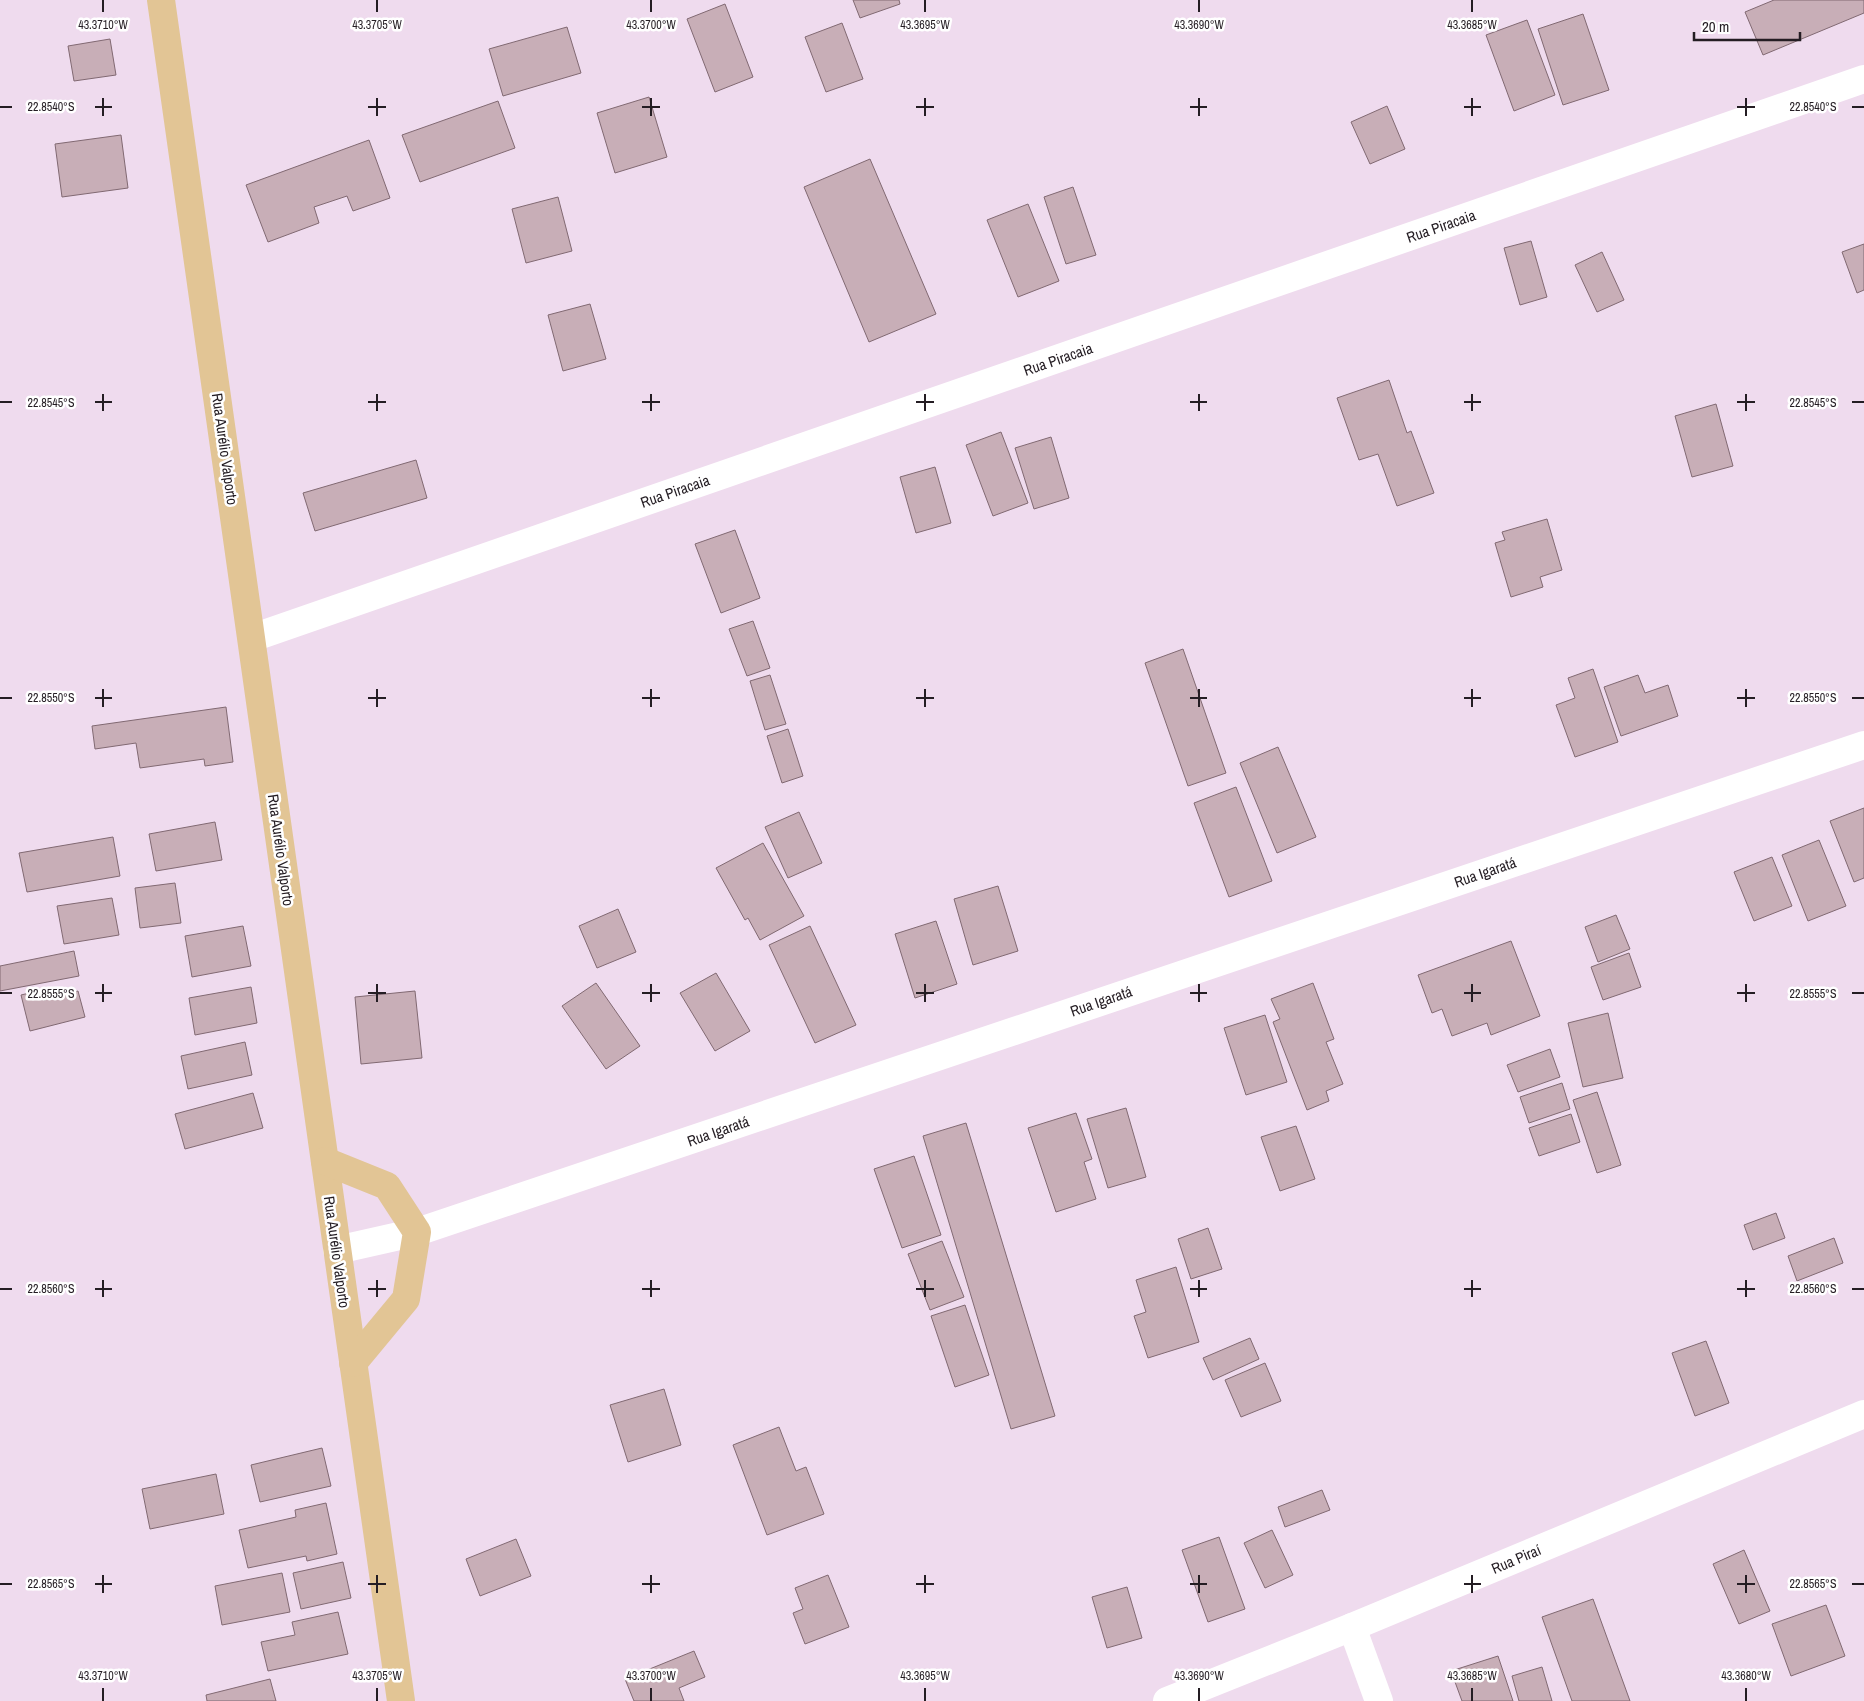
<svg xmlns="http://www.w3.org/2000/svg" width="1864" height="1701" font-family="'Archivo Narrow',sans-serif">
<style>
.building{fill:#c8aeb7;stroke:#816972}
.lines{fill:none;stroke-linecap:round;stroke-linejoin:round}
.minor{stroke:#fff;stroke-width:28}
.major{stroke:#e2c595;stroke-width:28}
.ticks{fill:none;stroke:#241d23;stroke-width:2}
.labels{text-anchor:middle;dominant-baseline:central;stroke-width:5;stroke-linejoin:round;paint-order:stroke}
.street-label{font-size:15px;fill:#241d23;stroke:#fff}
.ticks-label{font-size:12px;text-anchor:middle;fill:#241d23;stroke:#fff;stroke-width:5;stroke-linejoin:round;paint-order:stroke}
</style>
<rect width="100%" height="100%" fill="#efdbee"/>
<g class="building">
<polygon points="853,0 899,0 900,4 860,18"/>
<polygon points="1774,0 1864,0 1864,13 1763,55 1745,12"/>
<polygon points="725,4 753,77 715,92 687,19"/>
<polygon points="1583,14 1609,90 1563,105 1538,29"/>
<polygon points="1527,20 1555,95 1514,111 1486,35"/>
<polygon points="842,23 863,79 826,92 805,37"/>
<polygon points="567,27 581,73 503,96 489,49"/>
<polygon points="110,39 116,75 74,81 68,46"/>
<polygon points="649,97 667,157 615,173 597,113"/>
<polygon points="498,101 515,148 420,182 402,135"/>
<polygon points="1387,106 1405,149 1370,164 1351,122"/>
<polygon points="121,135 128,188 62,197 55,144"/>
<polygon points="369,140 390,198 353,211 347,196 314,207 319,223 268,242 246,185"/>
<polygon points="870,159 936,314 869,342 804,187"/>
<polygon points="1073,187 1096,255 1066,264 1044,197"/>
<polygon points="558,197 572,251 526,263 512,209"/>
<polygon points="1028,204 1059,281 1018,297 987,220"/>
<polygon points="1531,241 1547,297 1520,305 1504,248"/>
<polygon points="1864,244 1864,290 1857,293 1842,252"/>
<polygon points="1602,252 1624,300 1597,312 1575,265"/>
<polygon points="590,304 606,359 563,371 548,315"/>
<polygon points="1389,380 1407,433 1411,431 1434,493 1397,506 1378,454 1359,460 1337,398"/>
<polygon points="1716,404 1733,466 1692,477 1675,416"/>
<polygon points="1001,432 1028,503 993,516 966,445"/>
<polygon points="1051,437 1069,498 1034,509 1015,448"/>
<polygon points="416,460 427,498 315,531 303,493"/>
<polygon points="935,467 951,523 916,533 900,477"/>
<polygon points="1547,519 1562,570 1540,577 1543,587 1511,597 1495,543 1505,540 1502,532"/>
<polygon points="735,530 760,598 721,613 695,544"/>
<polygon points="753,621 770,668 747,676 729,629"/>
<polygon points="1183,649 1226,773 1188,786 1145,663"/>
<polygon points="1593,669 1618,742 1575,757 1556,705 1575,698 1568,678"/>
<polygon points="770,675 786,724 765,730 750,681"/>
<polygon points="1638,675 1645,693 1668,685 1678,716 1621,736 1604,687"/>
<polygon points="226,707 233,762 205,766 204,759 140,768 136,743 95,749 92,726"/>
<polygon points="788,729 803,776 782,783 767,736"/>
<polygon points="1278,747 1316,837 1277,853 1240,763"/>
<polygon points="1236,787 1272,881 1229,897 1194,803"/>
<polygon points="1864,808 1864,878 1854,882 1830,821"/>
<polygon points="799,812 822,863 788,878 765,827"/>
<polygon points="215,822 222,860 156,871 149,834"/>
<polygon points="113,837 120,876 27,892 19,853"/>
<polygon points="1819,840 1846,906 1808,921 1782,855"/>
<polygon points="763,843 804,916 760,940 748,918 745,920 716,868"/>
<polygon points="1772,857 1792,906 1754,921 1734,872"/>
<polygon points="175,883 181,923 140,928 135,888"/>
<polygon points="998,886 1018,951 973,965 954,899"/>
<polygon points="112,898 119,935 64,944 57,906"/>
<polygon points="618,909 636,952 597,968 579,926"/>
<polygon points="1616,915 1630,949 1598,962 1585,927"/>
<polygon points="936,921 957,984 915,998 895,934"/>
<polygon points="243,926 251,966 192,977 185,936"/>
<polygon points="810,926 856,1025 815,1043 769,945"/>
<polygon points="1511,941 1540,1016 1491,1035 1487,1023 1452,1036 1442,1009 1432,1013 1418,975"/>
<polygon points="74,951 79,976 0,991 0,966"/>
<polygon points="1629,953 1641,987 1603,1000 1591,967"/>
<polygon points="716,973 750,1031 715,1051 680,993"/>
<polygon points="596,983 640,1046 606,1069 562,1006"/>
<polygon points="1313,983 1334,1039 1326,1042 1343,1084 1326,1091 1329,1101 1307,1110 1273,1022 1280,1019 1271,999"/>
<polygon points="251,987 257,1023 195,1035 189,998"/>
<polygon points="42,990 44,1000 78,991 85,1017 30,1031 21,995"/>
<polygon points="415,991 422,1058 361,1064 355,997"/>
<polygon points="1608,1013 1623,1078 1583,1087 1568,1023"/>
<polygon points="1265,1015 1287,1082 1246,1095 1224,1028"/>
<polygon points="245,1042 252,1075 188,1089 181,1056"/>
<polygon points="1550,1049 1560,1077 1518,1092 1507,1065"/>
<polygon points="1562,1083 1570,1109 1529,1123 1520,1097"/>
<polygon points="1597,1092 1621,1165 1597,1173 1573,1100"/>
<polygon points="253,1093 263,1128 185,1149 175,1114"/>
<polygon points="1126,1108 1146,1177 1108,1188 1087,1119"/>
<polygon points="1076,1113 1092,1159 1084,1162 1096,1199 1056,1212 1028,1128"/>
<polygon points="1571,1114 1580,1142 1539,1156 1529,1128"/>
<polygon points="966,1123 1055,1416 1011,1429 923,1136"/>
<polygon points="1296,1126 1315,1179 1280,1191 1261,1137"/>
<polygon points="914,1156 941,1235 902,1248 874,1169"/>
<polygon points="1776,1213 1785,1238 1753,1250 1744,1225"/>
<polygon points="1208,1228 1222,1269 1191,1279 1178,1239"/>
<polygon points="1834,1238 1843,1263 1797,1281 1788,1256"/>
<polygon points="942,1241 964,1297 930,1310 908,1254"/>
<polygon points="1176,1267 1199,1342 1148,1358 1134,1316 1146,1312 1136,1280"/>
<polygon points="965,1305 989,1375 955,1387 931,1316"/>
<polygon points="1250,1338 1259,1359 1213,1380 1203,1358"/>
<polygon points="1706,1341 1729,1403 1695,1416 1672,1353"/>
<polygon points="1265,1363 1281,1401 1241,1417 1225,1380"/>
<polygon points="664,1389 681,1445 628,1462 610,1405"/>
<polygon points="779,1427 796,1471 806,1467 824,1514 767,1535 733,1445"/>
<polygon points="322,1448 331,1486 260,1502 251,1465"/>
<polygon points="216,1474 224,1514 150,1529 142,1489"/>
<polygon points="1322,1490 1330,1510 1285,1527 1278,1507"/>
<polygon points="326,1503 337,1554 307,1561 306,1556 248,1568 239,1530 296,1517 295,1510"/>
<polygon points="1272,1530 1293,1575 1265,1588 1244,1543"/>
<polygon points="1219,1537 1245,1609 1208,1622 1182,1550"/>
<polygon points="516,1539 531,1576 480,1596 466,1559"/>
<polygon points="1744,1550 1770,1611 1739,1624 1713,1564"/>
<polygon points="343,1562 351,1598 301,1609 293,1573"/>
<polygon points="282,1573 290,1612 222,1625 215,1586"/>
<polygon points="828,1575 849,1627 805,1644 793,1613 803,1609 795,1588"/>
<polygon points="1127,1587 1142,1638 1107,1648 1092,1597"/>
<polygon points="1593,1599 1630,1701 1572,1701 1542,1617"/>
<polygon points="1826,1605 1845,1656 1791,1676 1772,1624"/>
<polygon points="338,1612 348,1654 268,1671 261,1642 295,1635 292,1622"/>
<polygon points="694,1651 705,1677 679,1688 684,1701 634,1701 625,1679"/>
<polygon points="1498,1656 1513,1701 1462,1701 1451,1671"/>
<polygon points="1542,1667 1552,1701 1519,1701 1512,1676"/>
<polygon points="270,1679 276,1701 207,1701 206,1695"/>
</g>
<g class="lines">
<g class="minor">
<polyline points="252,638 1864,79"/>
<polyline points="337,1250 417,1232 1864,745"/>
<polyline points="1352,1627 1379,1701"/>
<polyline points="1167,1701 1352,1627 1864,1414"/>
</g>
<g class="major">
<polyline points="161,0 401,1701"/>
<polyline points="325,1161 387,1186 417,1232 406,1299 353,1363"/>
</g>
</g>
<path class="ticks" d="M103,0V12M377,0V12M651,0V12M925,0V12M1199,0V12M1472,0V12M103,98V116M377,98V116M651,98V116M925,98V116M1199,98V116M1472,98V116M1746,98V116M0,107H12M95,107H112M368,107H386M642,107H660M916,107H934M1190,107H1207M1464,107H1481M1737,107H1755M1852,107H1864M103,394V411M377,394V411M651,394V411M925,394V411M1199,394V411M1472,394V411M1746,394V411M0,402H12M95,402H112M368,402H386M642,402H660M916,402H934M1190,402H1207M1464,402H1481M1737,402H1755M1852,402H1864M103,689V707M377,689V707M651,689V707M925,689V707M1199,689V707M1472,689V707M1746,689V707M0,698H12M95,698H112M368,698H386M642,698H660M916,698H934M1190,698H1207M1464,698H1481M1737,698H1755M1852,698H1864M103,984V1002M377,984V1002M651,984V1002M925,984V1002M1199,984V1002M1472,984V1002M1746,984V1002M0,993H12M95,993H112M368,993H386M642,993H660M916,993H934M1190,993H1207M1464,993H1481M1737,993H1755M1852,993H1864M103,1280V1297M377,1280V1297M651,1280V1297M925,1280V1297M1199,1280V1297M1472,1280V1297M1746,1280V1297M0,1289H12M95,1289H112M368,1289H386M642,1289H660M916,1289H934M1190,1289H1207M1464,1289H1481M1737,1289H1755M1852,1289H1864M103,1575V1593M377,1575V1593M651,1575V1593M925,1575V1593M1199,1575V1593M1472,1575V1593M1746,1575V1593M0,1584H12M95,1584H112M368,1584H386M642,1584H660M916,1584H934M1190,1584H1207M1464,1584H1481M1737,1584H1755M1852,1584H1864M103,1688V1701M377,1688V1701M651,1688V1701M925,1688V1701M1199,1688V1701M1472,1688V1701M1746,1688V1701"/>
<g class="labels">
<g class="street-label">
<text transform="translate(1441 226) rotate(-19)">Rua Piracaia</text>
<text transform="translate(1058 359) rotate(-19)">Rua Piracaia</text>
<text transform="translate(225 449) rotate(82)">Rua Aurélio Valporto</text>
<text transform="translate(675 491) rotate(-19)">Rua Piracaia</text>
<text transform="translate(281 850) rotate(82)">Rua Aurélio Valporto</text>
<text transform="translate(1485 872) rotate(-19)">Rua Igaratá</text>
<text transform="translate(1101 1001) rotate(-19)">Rua Igaratá</text>
<text transform="translate(718 1131) rotate(-19)">Rua Igaratá</text>
<text transform="translate(337 1252) rotate(82)">Rua Aurélio Valporto</text>
<text transform="translate(1516 1559) rotate(-23)">Rua Piraí</text>
</g>
</g>
<g class="ticks-label">
<text x="103" y="29">43.3710°W</text>
<text x="377" y="29">43.3705°W</text>
<text x="651" y="29">43.3700°W</text>
<text x="925" y="29">43.3695°W</text>
<text x="1199" y="29">43.3690°W</text>
<text x="1472" y="29">43.3685°W</text>
<text x="51" y="111">22.8540°S</text>
<text x="1813" y="111">22.8540°S</text>
<text x="51" y="407">22.8545°S</text>
<text x="1813" y="407">22.8545°S</text>
<text x="51" y="702">22.8550°S</text>
<text x="1813" y="702">22.8550°S</text>
<text x="51" y="998">22.8555°S</text>
<text x="1813" y="998">22.8555°S</text>
<text x="51" y="1293">22.8560°S</text>
<text x="1813" y="1293">22.8560°S</text>
<text x="51" y="1588">22.8565°S</text>
<text x="1813" y="1588">22.8565°S</text>
<text x="103" y="1680">43.3710°W</text>
<text x="377" y="1680">43.3705°W</text>
<text x="651" y="1680">43.3700°W</text>
<text x="925" y="1680">43.3695°W</text>
<text x="1199" y="1680">43.3690°W</text>
<text x="1472" y="1680">43.3685°W</text>
<text x="1746" y="1680">43.3680°W</text>
</g>
<path d="M1694 32v8h106v-8" fill="none" stroke="#241d23" stroke-width="2.5"/>
<text x="1702" y="32" font-size="15" fill="#241d23" stroke="#ffffff" stroke-width="4" paint-order="stroke">20 m</text>
</svg>
